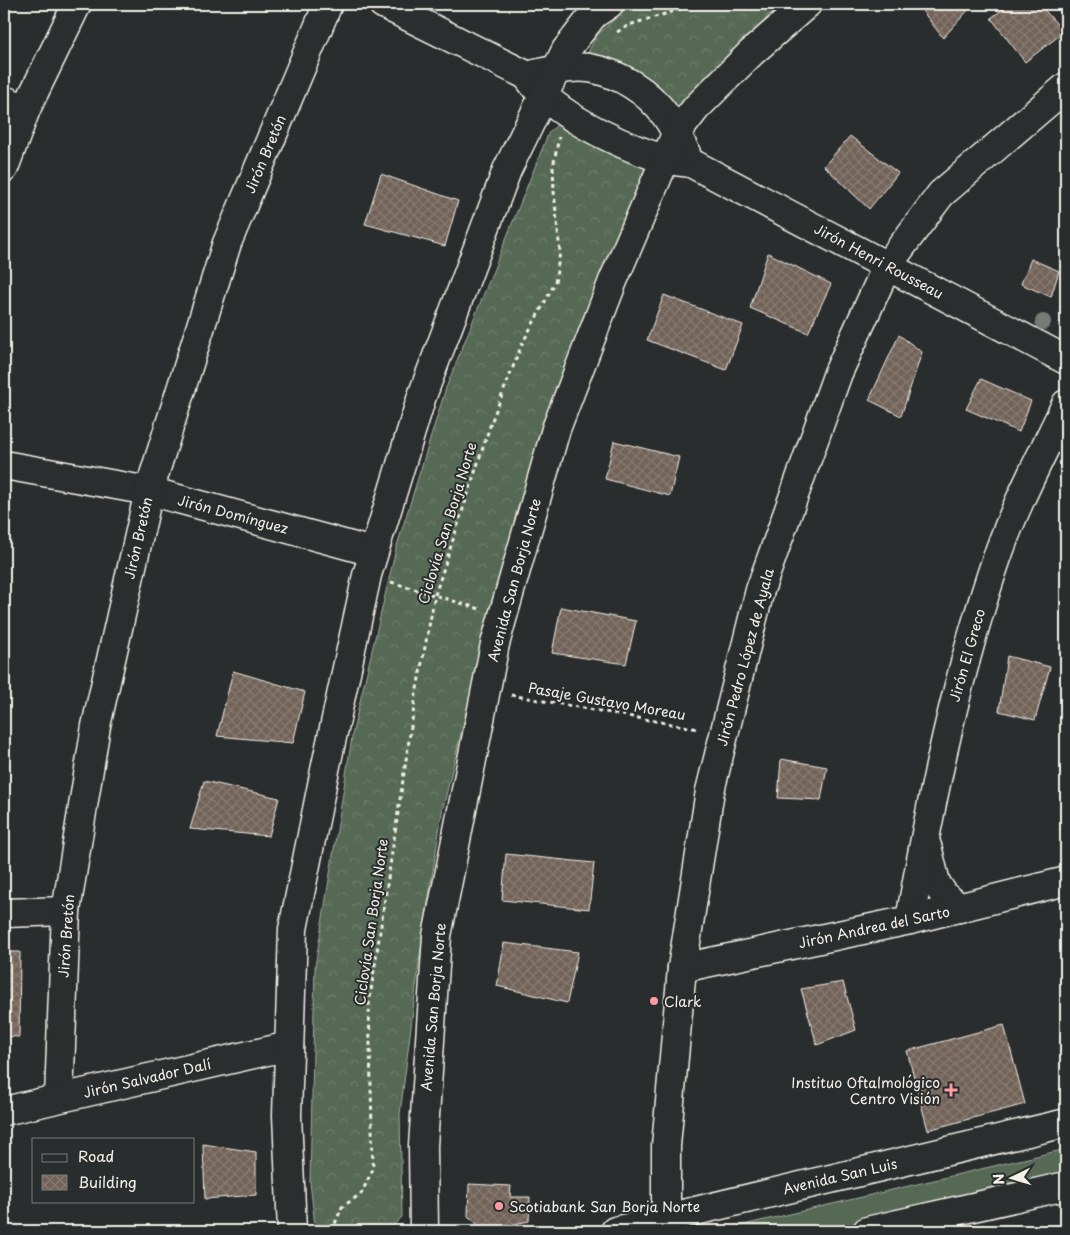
<svg xmlns="http://www.w3.org/2000/svg" width="1070" height="1235" font-family="'Playpen Sans',sans-serif">
<style>
.grass{fill:#556954;stroke:#a4ad9e}
.forest{fill:url(#forest-crowns);stroke:#a4ad9e}
.building{fill:url(#building-cross-hatch);stroke:#f4f1e8}
.lines{fill:none;stroke-linecap:round;stroke-linejoin:round}
.minor-casing{stroke:#f4f1e8;stroke-width:31}
.major-casing{stroke:#f4f1e8;stroke-width:31}
.path{stroke:#f4f1e8;stroke-width:3;stroke-dasharray:4 4;stroke-linecap:butt}
.minor{stroke:#2a2d2e;stroke-width:28}
.major{stroke:#2a2d2e;stroke-width:28}
.tree{fill:#767b74}
.poi-dot{fill:#ff9aa2;stroke:#2a2d2e;stroke-width:2}
.labels{text-anchor:middle;dominant-baseline:central;stroke-width:4;stroke-linejoin:round;paint-order:stroke}
.street-label{font-size:14px;fill:#f4f1e8;stroke:#2a2d2e}
.poi-label{font-size:14px;fill:#f4f1e8;stroke:#2a2d2e;text-anchor:start}
</style>
<defs>
<pattern id="forest-crowns" width="20" height="18" patternUnits="userSpaceOnUse" patternTransform="scale(1.25)"><rect width="20" height="18" fill="#556954"/><path d="M2 6a3 3 0 1 1 6 0M12 15a3 3 0 1 1 6 0" fill="none" stroke="#6e7f6d"/></pattern>
<pattern id="building-cross-hatch" width="8" height="8" patternUnits="userSpaceOnUse" patternTransform="scale(1.25)"><rect width="8" height="8" fill="#726359"/><path d="M0 0l8 8M0 8l8-8" fill="none" stroke="#877a71"/></pattern>
</defs>
<rect width="100%" height="100%" fill="#2a2d2e"/>
<filter id="ink" filterUnits="userSpaceOnUse"><feTurbulence type="fractalNoise" baseFrequency=".02" numOctaves="2"/><feDisplacementMap in="SourceGraphic" scale="10" xChannelSelector="R" yChannelSelector="G"/><feConvolveMatrix kernelMatrix="1 2 1 2 8 2 1 2 1" color-interpolation-filters="sRGB"/></filter>
<g filter="url(#ink)">
<polygon class="grass" points="1066,1149 1066,1176 828,1231 718,1231"/>
<g class="forest">
<polygon points="631,4 780,4 675,117 579,70 597,35"/>
<polygon points="563,120 652,165 493,602 442,812 420,955 400,1114 402,1217 387,1231 321,1231 315,1226 310,1182 315,967 353,731 396,549 446,388 549,132"/>
</g>
<g class="building">
<polygon points="917,4 967,4 970,8 943,38"/>
<polygon points="1010,4 1039,4 1064,32 1025,62 991,18"/>
<polygon points="850,136 898,173 869,209 824,166"/>
<polygon points="381,174 458,201 445,246 365,224"/>
<polygon points="768,253 831,284 808,333 750,308"/>
<polygon points="1031,259 1059,271 1051,297 1021,284"/>
<polygon points="664,295 743,325 726,370 647,340"/>
<polygon points="899,335 922,352 901,416 869,400"/>
<polygon points="981,379 1031,401 1019,432 966,409"/>
<polygon points="614,441 679,457 670,496 605,479"/>
<polygon points="561,607 636,621 626,664 552,653"/>
<polygon points="1007,656 1050,667 1035,720 999,711"/>
<polygon points="233,671 305,692 293,743 217,736"/>
<polygon points="781,759 827,767 821,800 778,798"/>
<polygon points="204,781 279,798 269,836 190,829"/>
<polygon points="506,854 594,863 589,909 502,900"/>
<polygon points="504,943 578,952 567,1003 497,986"/>
<polygon points="4,952 20,952 19,1037 4,1036"/>
<polygon points="843,982 856,1030 817,1045 801,989"/>
<polygon points="1004,1025 1025,1104 928,1130 907,1051"/>
<polygon points="203,1144 256,1152 256,1195 205,1199"/>
<polygon points="469,1184 511,1186 510,1197 530,1197 529,1221 484,1230 468,1216"/>
</g>
<g class="lines">
<g class="minor-casing">
<g id="minor">
<path d="M383,4L526,75C532,82 537,90 544,96C572,122 628,149 665,159C674,161 683,162 691,163L1066,360"/>
<path d="M535,74C552,70 572,66 589,68C619,73 648,91 666,116C674,127 680,141 686,153"/>
<polyline points="4,100 26,109"/>
<polyline points="4,168 26,109 77,4"/>
<polyline points="4,465 149,491 373,552"/>
<polyline points="927,846 936,883 944,895 960,908"/>
<polyline points="4,913 66,911"/>
<path d="M910,920C932,795 957,672 999,552C1017,501 1043,453 1066,404"/>
<polyline points="682,968 910,920 1066,881"/>
<polyline points="59,1098 66,911 96,726 149,491 227,243 328,4"/>
<polyline points="4,1111 289,1046"/>
<polyline points="667,1231 666,1218 666,1146 682,968 710,791 760,590 838,373 887,266 941,194 1066,87"/>
</g>
</g>
<g class="major-casing">
<g id="major">
<polyline points="292,1231 287,1115 293,929 325,770 367,575 422,396 507,170 566,50 594,14 609,4"/>
<polyline points="424,1231 423,1146 437,936 495,644 556,429 613,281 676,134 696,108 751,53 807,4"/>
<polyline points="615,1231 666,1218 1066,1123"/>
<polyline points="867,1231 1066,1186"/>
</g>
</g>
<g class="path">
<polyline points="617,32 629,25 681,9 688,4"/>
<polyline points="391,582 480,609"/>
<polyline points="511,695 699,729"/>
<polyline points="332,1231 342,1207 361,1194 373,1169 369,1004 416,694 435,595 491,423 522,344 555,283 560,252 554,192 553,167 559,137"/>
</g>
<use href="#minor" class="minor"/>
<use href="#major" class="major"/>
</g>
<circle class="tree" cx="1043" cy="322" r="8"/>
</g>
<g class="poi-dot">
<circle cx="654" cy="1001" r="5"/>
<path d="M948.5 1082.5h5v5h5v5h-5v5h-5v-5h-5v-5h5z"/>
<circle cx="499" cy="1206" r="5"/>
</g>
<g class="labels">
<g class="street-label">
<text transform="translate(265 154) rotate(-67)">Jirón Bretón</text>
<text transform="translate(879 261) rotate(28)">Jirón Henri Rousseau</text>
<text transform="translate(233 514) rotate(15)">Jirón Domínguez</text>
<text transform="translate(447 523) rotate(-73)">Ciclovía San Borja Norte</text>
<text transform="translate(138 538) rotate(-77)">Jirón Bretón</text>
<text transform="translate(514 580) rotate(-75)">Avenida San Borja Norte</text>
<text transform="translate(967 655) rotate(-74)">Jirón El Greco</text>
<text transform="translate(745 657) rotate(-75)">Jirón Pedro López de Ayala</text>
<text transform="translate(607 701) rotate(10)">Pasaje Gustavo Moreau</text>
<text transform="translate(371 922) rotate(-82)">Ciclovía San Borja Norte</text>
<text transform="translate(874 927) rotate(-12)">Jirón Andrea del Sarto</text>
<text transform="translate(66 936) rotate(-86)">Jirón Bretón</text>
<text transform="translate(433 1007) rotate(-85)">Avenida San Borja Norte</text>
<text transform="translate(147 1078) rotate(-13)">Jirón Salvador Dalí</text>
<text transform="translate(840 1176) rotate(-13)">Avenida San Luis</text>
</g>
<g class="poi-label">
<text x="664" y="1001">Clark</text>
<text x="940" y="1082" text-anchor="end">Instituo Oftalmológico<tspan x="940" dy="16">Centro Visión</tspan></text>
<text x="509" y="1206">Scotiabank San Borja Norte</text>
</g>
</g>
<rect width="1070" height="1235" fill="none" stroke="#2a2d2e" stroke-width="20"/>
<rect x="10" y="10" width="1050" height="1215" fill="none" stroke="#f4f1e8" stroke-width="2" filter="url(#ink)"/>
<rect x="32" y="1138" width="162" height="65" fill="#2a2d2e" stroke="#7b7b78"/>
<rect x="42" y="1154" width="25" height="8" fill="#2a2d2e" stroke="#7b7b78"/>
<text x="78" y="1162" font-size="15" fill="#f4f1e8">Road</text>
<rect x="42" y="1175" width="25" height="15" fill="url(#building-cross-hatch)" stroke="#7b7b78"/>
<text x="78" y="1188" font-size="15" fill="#f4f1e8">Building</text>
<g transform="translate(1012 1178) rotate(265)" stroke="#2a2d2e" stroke-width="4" paint-order="stroke">
<path d="M0-4L9 19L0 12L-9 19Z" fill="#f4f1e8"/>
<text y="-8" font-size="14" font-weight="bold" text-anchor="middle" fill="#f4f1e8">N</text>
</g>
</svg>
